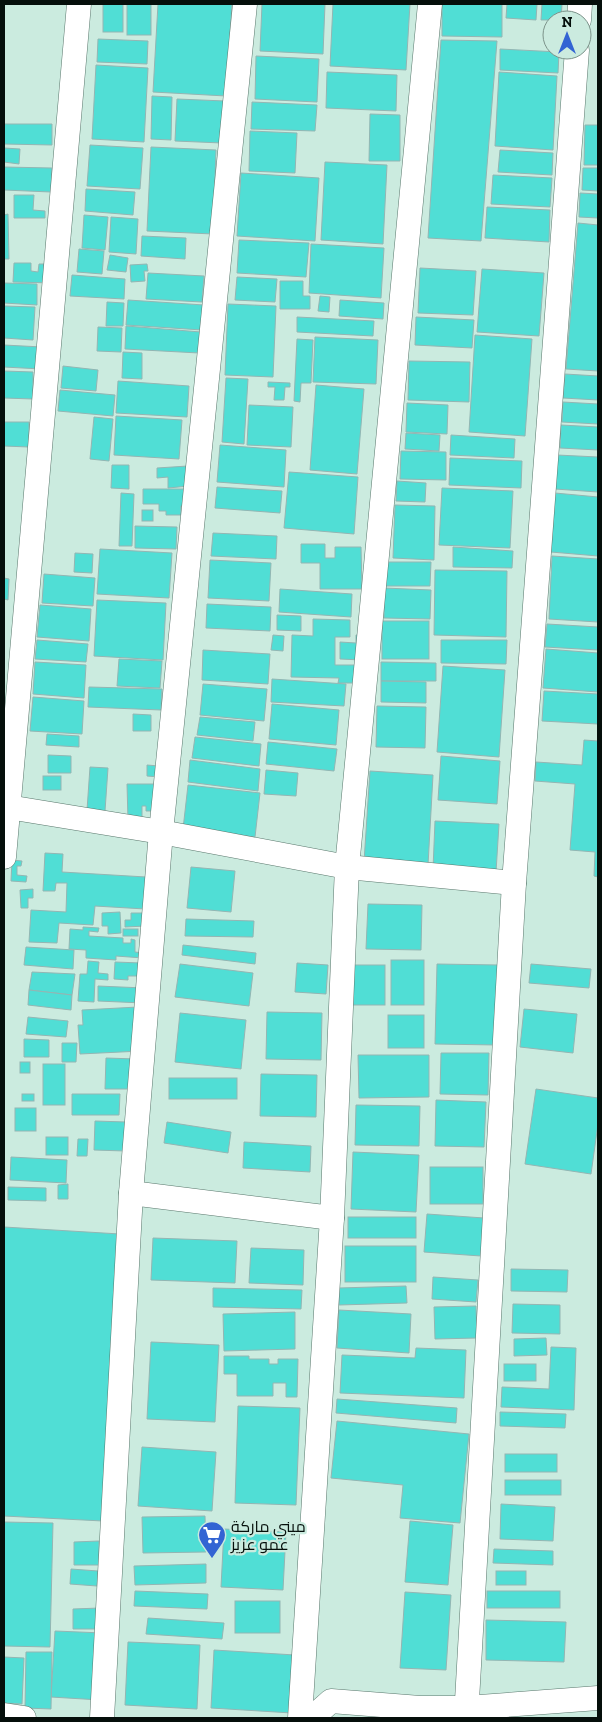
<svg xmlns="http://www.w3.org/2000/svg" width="602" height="1722" font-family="'Zilla Slab',Cairo,serif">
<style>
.building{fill:#50ded5;stroke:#93b6b3}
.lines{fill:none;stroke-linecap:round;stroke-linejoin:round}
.minor-casing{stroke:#59776c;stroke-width:25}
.minor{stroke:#fff;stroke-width:24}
.labels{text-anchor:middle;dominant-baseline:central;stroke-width:4.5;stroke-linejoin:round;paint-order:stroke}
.poi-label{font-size:16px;fill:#050f0b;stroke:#cbebdf;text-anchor:start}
</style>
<rect width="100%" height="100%" fill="#cbebdf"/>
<g class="building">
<rect x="103" y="4" width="20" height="28"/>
<rect x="127" y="4" width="24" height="31"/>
<polygon points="158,4 232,4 226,96 153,92"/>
<polygon points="262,4 325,4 323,54 260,51"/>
<polygon points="333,4 410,4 406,70 330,66"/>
<polygon points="442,4 502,4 502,37 442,36"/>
<polygon points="507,4 537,4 536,20 506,18"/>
<polygon points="542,4 562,4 561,20 541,20"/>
<polygon points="98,39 148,41 147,64 97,62"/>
<polygon points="441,40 497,41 481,241 428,238"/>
<polygon points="500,49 559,52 558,73 500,70"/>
<polygon points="256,56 319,59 317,102 255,99"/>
<polygon points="96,65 148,68 144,142 92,139"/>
<polygon points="327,72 397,75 396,111 326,108"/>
<polygon points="499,72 557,76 553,150 495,146"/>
<polygon points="152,96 172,97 171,140 151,139"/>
<polygon points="177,99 225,101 222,143 175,141"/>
<polygon points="252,102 317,105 315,131 251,129"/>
<polygon points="370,114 400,115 400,161 369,161"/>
<polygon points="4,124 52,124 52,145 4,144"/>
<polygon points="585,125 598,125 598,165 584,165"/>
<polygon points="250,131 297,133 295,173 249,171"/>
<polygon points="90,145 143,148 140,189 87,186"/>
<polygon points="151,147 216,150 213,234 147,231"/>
<polygon points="4,148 20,149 19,164 4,162"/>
<polygon points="500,150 553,153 552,175 498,172"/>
<polygon points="325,162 387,165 383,244 321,240"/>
<polygon points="4,167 52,168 51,192 4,190"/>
<polygon points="583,168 598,168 598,191 582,190"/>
<polygon points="241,173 319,178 315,241 237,236"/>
<polygon points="493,175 552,178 550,207 491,204"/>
<polygon points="86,189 135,192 133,215 85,211"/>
<polygon points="580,193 598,194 598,218 579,217"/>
<polygon points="14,195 34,195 33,210 45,211 45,218 14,218"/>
<polygon points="487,207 550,210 549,242 485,238"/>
<polygon points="8,214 9,259 4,259 4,215"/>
<polygon points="84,215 108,217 105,250 82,248"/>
<polygon points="111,217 138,219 136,254 109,252"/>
<polygon points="578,223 598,225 598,371 566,369"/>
<polygon points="142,236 186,238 185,259 141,256"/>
<polygon points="239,240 309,243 306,277 237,273"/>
<polygon points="311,244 384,248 381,298 309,293"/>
<polygon points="79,249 104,251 102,274 77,272"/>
<polygon points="110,255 128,258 126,272 107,270"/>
<polygon points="14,263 31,263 31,271 38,272 39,264 44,264 44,269 48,269 53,283 13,282"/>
<polygon points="147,264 148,271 144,271 145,281 131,282 130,265"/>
<polygon points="420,268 476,271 473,315 418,313"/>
<polygon points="482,269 544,273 539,336 477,332"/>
<polygon points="148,273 204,276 202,302 146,299"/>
<polygon points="72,275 125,279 124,299 70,296"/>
<polygon points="237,277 277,279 275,302 235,300"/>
<polygon points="280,281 303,281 303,296 310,296 310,309 280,309"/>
<polygon points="4,283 37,284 37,305 4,303"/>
<polygon points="320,296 330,297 329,312 318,311"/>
<polygon points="128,300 204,305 202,330 126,325"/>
<polygon points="340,300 384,303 383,319 339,316"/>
<polygon points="107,302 124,303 123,326 106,326"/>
<polygon points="228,304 276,306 273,377 225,375"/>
<polygon points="4,306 35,307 33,340 4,338"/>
<polygon points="297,317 374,321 373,336 297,332"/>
<polygon points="416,317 474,320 472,348 415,345"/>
<polygon points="126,326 201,332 199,353 125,349"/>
<polygon points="98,327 122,328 121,352 97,351"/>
<polygon points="475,335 532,339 525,436 469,432"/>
<polygon points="315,337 378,340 376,384 313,382"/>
<polygon points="297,339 313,340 311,383 301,383 300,402 294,401"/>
<polygon points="4,345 42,347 41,369 4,367"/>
<polygon points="123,352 142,353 142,379 122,378"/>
<polygon points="409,361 470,362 469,402 408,400"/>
<polygon points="63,366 98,370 96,391 61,388"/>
<polygon points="4,371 33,372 33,399 4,398"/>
<polygon points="565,374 598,376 598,400 563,398"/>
<polygon points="226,378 248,379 244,444 222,442"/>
<polygon points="118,381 189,386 187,417 116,413"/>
<polygon points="268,382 290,383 290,387 285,387 284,400 274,400 275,387 268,387"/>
<polygon points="316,385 364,389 357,474 310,470"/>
<polygon points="60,390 115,395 113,416 58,411"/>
<polygon points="563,402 598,404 598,424 562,422"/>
<polygon points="407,403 448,405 447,434 406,432"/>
<polygon points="249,405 293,407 291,447 247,445"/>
<polygon points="116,416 182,420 179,459 114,455"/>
<polygon points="94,417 113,419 109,461 90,459"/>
<polygon points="4,422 29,422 29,447 4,446"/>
<polygon points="561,425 598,427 598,450 560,448"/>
<polygon points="406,433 440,435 439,451 405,449"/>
<polygon points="451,435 515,439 514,458 450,455"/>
<polygon points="220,445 286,450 284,487 217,482"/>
<polygon points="401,451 446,452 446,480 400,479"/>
<polygon points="557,455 598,457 598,492 555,489"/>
<polygon points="450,458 522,461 521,488 449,485"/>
<polygon points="112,465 129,465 129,489 111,488"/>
<polygon points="188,466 189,486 168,488 168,477 157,478 157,468"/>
<polygon points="289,472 358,477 354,534 284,528"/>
<polygon points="397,481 426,483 425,502 396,501"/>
<polygon points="217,487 282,491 280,513 215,508"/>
<polygon points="442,488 513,491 510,548 439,545"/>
<polygon points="143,489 191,489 191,506 181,506 181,515 166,515 166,511 159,511 159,504 143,504"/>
<polygon points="121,493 134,494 132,546 119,546"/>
<polygon points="555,493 598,497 598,556 551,552"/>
<polygon points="395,505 435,506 434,560 393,558"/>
<rect x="142" y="510" width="11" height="11"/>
<polygon points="135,526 177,527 176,549 135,548"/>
<polygon points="213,533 277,536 276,559 211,556"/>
<polygon points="301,544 325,544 325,558 335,558 335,547 361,547 362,589 320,589 320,563 301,563"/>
<polygon points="453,547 513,551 512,568 453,567"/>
<polygon points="100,549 172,553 169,598 97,594"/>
<polygon points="75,553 93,554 92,573 74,572"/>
<polygon points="552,556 598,559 598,622 549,619"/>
<polygon points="210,560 271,563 269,601 208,598"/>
<polygon points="384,562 431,562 430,586 384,586"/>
<polygon points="435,570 507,571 506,637 434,635"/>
<polygon points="44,574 95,578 93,606 42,603"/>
<polygon points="4,578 9,579 8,600 4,599"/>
<polygon points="384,588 431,590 430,619 384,618"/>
<polygon points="280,589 352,594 351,617 279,612"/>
<polygon points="97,600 166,603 163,660 94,656"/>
<polygon points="207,604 271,607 270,631 206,628"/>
<polygon points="40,605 91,609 89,641 37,637"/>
<polygon points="277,615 301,616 301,631 277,630"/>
<polygon points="313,619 350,620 350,637 335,637 335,665 359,665 358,683 338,683 339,678 291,677 292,635 313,636"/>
<rect x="382" y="621" width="47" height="38"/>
<polygon points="547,624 598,627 598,650 545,647"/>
<polygon points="273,635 284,636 283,651 271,650"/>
<polygon points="356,635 364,636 362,660 340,659 340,642 356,643"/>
<polygon points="37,640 88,644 86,662 35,659"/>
<polygon points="441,640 507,640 506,664 441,663"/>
<polygon points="546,649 598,653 598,692 543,688"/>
<polygon points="203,650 270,654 268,684 202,680"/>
<polygon points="119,659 162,661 160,688 117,686"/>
<polygon points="35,662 86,665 84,698 33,694"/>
<polygon points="381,662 436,663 436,681 381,681"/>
<polygon points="443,666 505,670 499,757 437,752"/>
<polygon points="272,679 346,684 344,706 271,702"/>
<polygon points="381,681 426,682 426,703 381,702"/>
<polygon points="203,684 267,689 264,721 200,715"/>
<polygon points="89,687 162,689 161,710 88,707"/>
<polygon points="544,691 598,694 598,724 542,721"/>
<polygon points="33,697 84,701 82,734 30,731"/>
<polygon points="272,704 339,710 336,745 269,739"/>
<polygon points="377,706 426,707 425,748 376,747"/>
<polygon points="133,714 151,715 151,731 133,731"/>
<polygon points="200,717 255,722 253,741 197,735"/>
<polygon points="47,734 79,736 79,747 46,745"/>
<polygon points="195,737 261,744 259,766 192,758"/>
<polygon points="584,740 598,741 598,877 594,876 595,852 570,850 575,784 535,781 536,762 582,765"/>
<polygon points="268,742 337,749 334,771 266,764"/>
<polygon points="48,755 71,756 71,773 48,773"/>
<polygon points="441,756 500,761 497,804 438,800"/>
<polygon points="190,760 260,769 258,791 188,782"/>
<polygon points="147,765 159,766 159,777 147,776"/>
<polygon points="90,767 108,768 105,811 87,810"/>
<polygon points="266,770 298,773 296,796 264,794"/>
<polygon points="370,771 433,775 428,865 364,862"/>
<rect x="43" y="776" width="18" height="14"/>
<polygon points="127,784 163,784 155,811 146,811 146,806 142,806 142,819 128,820"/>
<polygon points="188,785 260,793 255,837 183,829"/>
<polygon points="435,821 499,824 496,872 433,869"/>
<polygon points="45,853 63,854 62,872 146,877 145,909 95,906 93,925 59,923 57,943 29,942 31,910 66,912 67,883 56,883 55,891 43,891"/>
<polygon points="12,860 22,861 21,866 17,866 17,875 27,876 26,882 11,881"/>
<polygon points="191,867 235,871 231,912 187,908"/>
<polygon points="33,889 33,898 28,898 28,908 21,908 20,890"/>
<polygon points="368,904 422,905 421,950 366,949"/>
<polygon points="120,912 121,933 108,934 108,926 102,926 102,913"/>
<polygon points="131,913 146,913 146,926 125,927 125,920 131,920"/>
<polygon points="186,919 254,921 253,937 185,936"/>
<polygon points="83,927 99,928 98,932 89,931 89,936 123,938 123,943 131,943 131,939 135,940 135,952 143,953 143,958 116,956 116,960 86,958 86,950 69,949 70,929 83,930"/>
<rect x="123" y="929" width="15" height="7"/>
<polygon points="183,945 256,953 255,964 182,955"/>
<polygon points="26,947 74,950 73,969 24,965"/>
<rect x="391" y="960" width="33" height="45"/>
<polygon points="88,961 99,962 98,973 108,974 108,980 95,979 94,1002 78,1001 80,974 87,974"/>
<polygon points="115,962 141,963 141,976 128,976 128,980 114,979"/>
<polygon points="297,963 328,965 326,994 295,992"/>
<polygon points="180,964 253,973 249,1006 175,997"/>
<polygon points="437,964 499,965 497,1045 435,1044"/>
<polygon points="531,964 591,969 589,988 529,983"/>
<rect x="353" y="965" width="32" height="40"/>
<polygon points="32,972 75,974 72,995 29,990"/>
<polygon points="98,986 144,988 143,1003 98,1001"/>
<polygon points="29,990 72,995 71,1010 28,1005"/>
<polygon points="138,1007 141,1051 80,1054 78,1025 83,1025 82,1010"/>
<polygon points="524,1009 577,1014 573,1053 520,1047"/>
<polygon points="267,1012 322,1013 321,1060 266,1059"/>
<polygon points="180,1013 246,1020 241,1069 175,1062"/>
<rect x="388" y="1015" width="36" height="33"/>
<polygon points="28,1017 68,1021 66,1037 26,1034"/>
<polygon points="24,1039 49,1040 49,1057 24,1057"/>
<polygon points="62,1043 77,1043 76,1062 62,1062"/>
<polygon points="441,1053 489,1053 488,1095 440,1094"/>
<polygon points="358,1055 429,1055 429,1097 359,1098"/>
<polygon points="106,1058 136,1059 135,1089 105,1089"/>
<rect x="20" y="1062" width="10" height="11"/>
<rect x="43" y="1064" width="22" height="41"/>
<polygon points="261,1074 317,1075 316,1117 260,1116"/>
<rect x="169" y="1078" width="68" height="21"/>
<polygon points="536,1089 598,1098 598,1124 591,1174 525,1164"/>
<rect x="22" y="1094" width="12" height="7"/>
<polygon points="72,1094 120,1094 119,1115 72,1115"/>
<polygon points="436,1100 486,1102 484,1147 435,1146"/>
<polygon points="356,1105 420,1106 419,1146 355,1145"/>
<rect x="15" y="1108" width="21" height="23"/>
<polygon points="95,1121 126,1122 125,1151 94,1150"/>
<polygon points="167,1122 231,1132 228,1153 164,1143"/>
<rect x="46" y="1137" width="22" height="18"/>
<polygon points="78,1139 88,1139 87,1156 77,1156"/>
<polygon points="244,1142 311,1146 310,1172 243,1168"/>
<polygon points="353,1152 419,1155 416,1212 351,1209"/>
<polygon points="11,1157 67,1160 66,1183 10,1180"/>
<rect x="430" y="1167" width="53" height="37"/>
<polygon points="68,1184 68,1199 58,1199 58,1185"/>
<polygon points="8,1187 46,1188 46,1201 8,1200"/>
<polygon points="427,1214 484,1218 481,1256 424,1252"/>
<rect x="348" y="1217" width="68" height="21"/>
<polygon points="4,1227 120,1234 103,1521 4,1516"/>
<polygon points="153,1238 237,1241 235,1283 151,1280"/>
<rect x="345" y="1246" width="71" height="36"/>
<polygon points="251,1248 304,1250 303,1285 249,1283"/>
<polygon points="511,1269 568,1270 567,1292 511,1291"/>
<polygon points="433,1277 478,1280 476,1302 432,1299"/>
<polygon points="406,1286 407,1303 339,1305 339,1288"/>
<polygon points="213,1288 302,1290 301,1309 213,1307"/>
<polygon points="513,1304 560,1305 560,1334 512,1333"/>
<polygon points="476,1306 477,1338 435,1339 434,1307"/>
<polygon points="339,1310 411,1314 409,1353 337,1348"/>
<polygon points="295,1312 295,1349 224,1351 223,1314"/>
<polygon points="546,1338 547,1355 514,1356 514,1339"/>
<polygon points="151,1342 219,1345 215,1422 147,1419"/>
<polygon points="551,1347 576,1348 574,1410 501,1407 502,1387 549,1389"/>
<polygon points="416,1348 466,1350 464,1398 340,1393 342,1355 415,1358"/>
<polygon points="224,1356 249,1356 249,1359 269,1359 269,1364 278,1364 278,1359 298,1359 297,1397 286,1397 286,1383 273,1383 273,1396 237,1396 237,1374 224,1374"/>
<rect x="504" y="1364" width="32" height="17"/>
<polygon points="337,1399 457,1408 456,1423 336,1413"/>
<polygon points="238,1406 300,1408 296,1505 235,1503"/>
<polygon points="500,1412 566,1414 565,1428 500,1426"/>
<polygon points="337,1421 469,1434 460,1523 400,1518 403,1485 331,1478"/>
<polygon points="142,1447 216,1452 212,1511 138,1506"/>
<rect x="505" y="1454" width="52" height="18"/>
<rect x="505" y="1480" width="56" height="15"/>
<polygon points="501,1504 555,1507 553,1541 500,1539"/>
<polygon points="205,1516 206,1552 143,1553 142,1517"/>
<polygon points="410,1521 453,1525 448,1585 405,1582"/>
<polygon points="4,1522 53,1523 50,1647 4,1646"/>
<polygon points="224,1529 286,1532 283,1590 221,1587"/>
<polygon points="99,1541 99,1565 74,1565 74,1542"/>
<polygon points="494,1549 553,1551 553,1565 493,1563"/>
<polygon points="206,1564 206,1583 135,1585 134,1566"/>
<polygon points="71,1569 98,1571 97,1586 70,1584"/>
<rect x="496" y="1571" width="30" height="14"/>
<polygon points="135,1591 208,1594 207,1609 134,1606"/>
<rect x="487" y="1591" width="73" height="17"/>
<polygon points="405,1592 451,1595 446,1670 400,1668"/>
<rect x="235" y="1601" width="45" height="32"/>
<polygon points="100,1608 100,1629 73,1629 73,1609"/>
<polygon points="148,1618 224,1623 222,1639 146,1634"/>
<polygon points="486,1620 566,1622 564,1662 486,1660"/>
<polygon points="55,1631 103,1633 100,1700 51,1697"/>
<polygon points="128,1642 200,1645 197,1709 125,1705"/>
<polygon points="214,1650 295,1655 292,1713 211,1708"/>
<polygon points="26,1652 52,1652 51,1709 25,1708"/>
<polygon points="4,1657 24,1658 22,1704 4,1703"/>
</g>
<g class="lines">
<g class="minor-casing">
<g id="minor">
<polyline points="579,20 580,4"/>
<polyline points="4,808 8,807 161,832 347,867 514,883 577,50"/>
<polyline points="4,857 79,4"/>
<polyline points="131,1193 332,1218"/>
<polyline points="4,1715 24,1718"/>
<polyline points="102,1718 131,1193 161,832 245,4"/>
<polyline points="300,1718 332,1218 347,867 430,4"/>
<polyline points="312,1718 331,1701 420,1708 466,1708 598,1698"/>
<polyline points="466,1718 514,883"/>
</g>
</g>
<use href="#minor" class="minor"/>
</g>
<defs>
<g id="supermarket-pin" transform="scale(1.4375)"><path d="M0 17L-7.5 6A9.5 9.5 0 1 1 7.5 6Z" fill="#3364d3" stroke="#cbebdf"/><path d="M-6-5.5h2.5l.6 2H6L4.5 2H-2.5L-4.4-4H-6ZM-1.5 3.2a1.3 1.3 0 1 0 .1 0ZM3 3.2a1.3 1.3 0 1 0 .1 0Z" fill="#fff"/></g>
</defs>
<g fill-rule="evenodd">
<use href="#supermarket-pin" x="212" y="1535"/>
</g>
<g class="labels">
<g class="poi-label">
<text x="231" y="1526">ميني ماركة<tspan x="231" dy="18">عمو عزيز</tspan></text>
</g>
</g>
<rect width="602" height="1722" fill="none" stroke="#050f0b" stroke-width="10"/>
<g transform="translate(567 35)"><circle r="24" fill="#cbebdf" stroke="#7c938a"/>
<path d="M0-4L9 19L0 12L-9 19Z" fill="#3364d3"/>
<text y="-8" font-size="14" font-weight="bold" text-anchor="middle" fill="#050f0b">N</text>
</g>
</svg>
